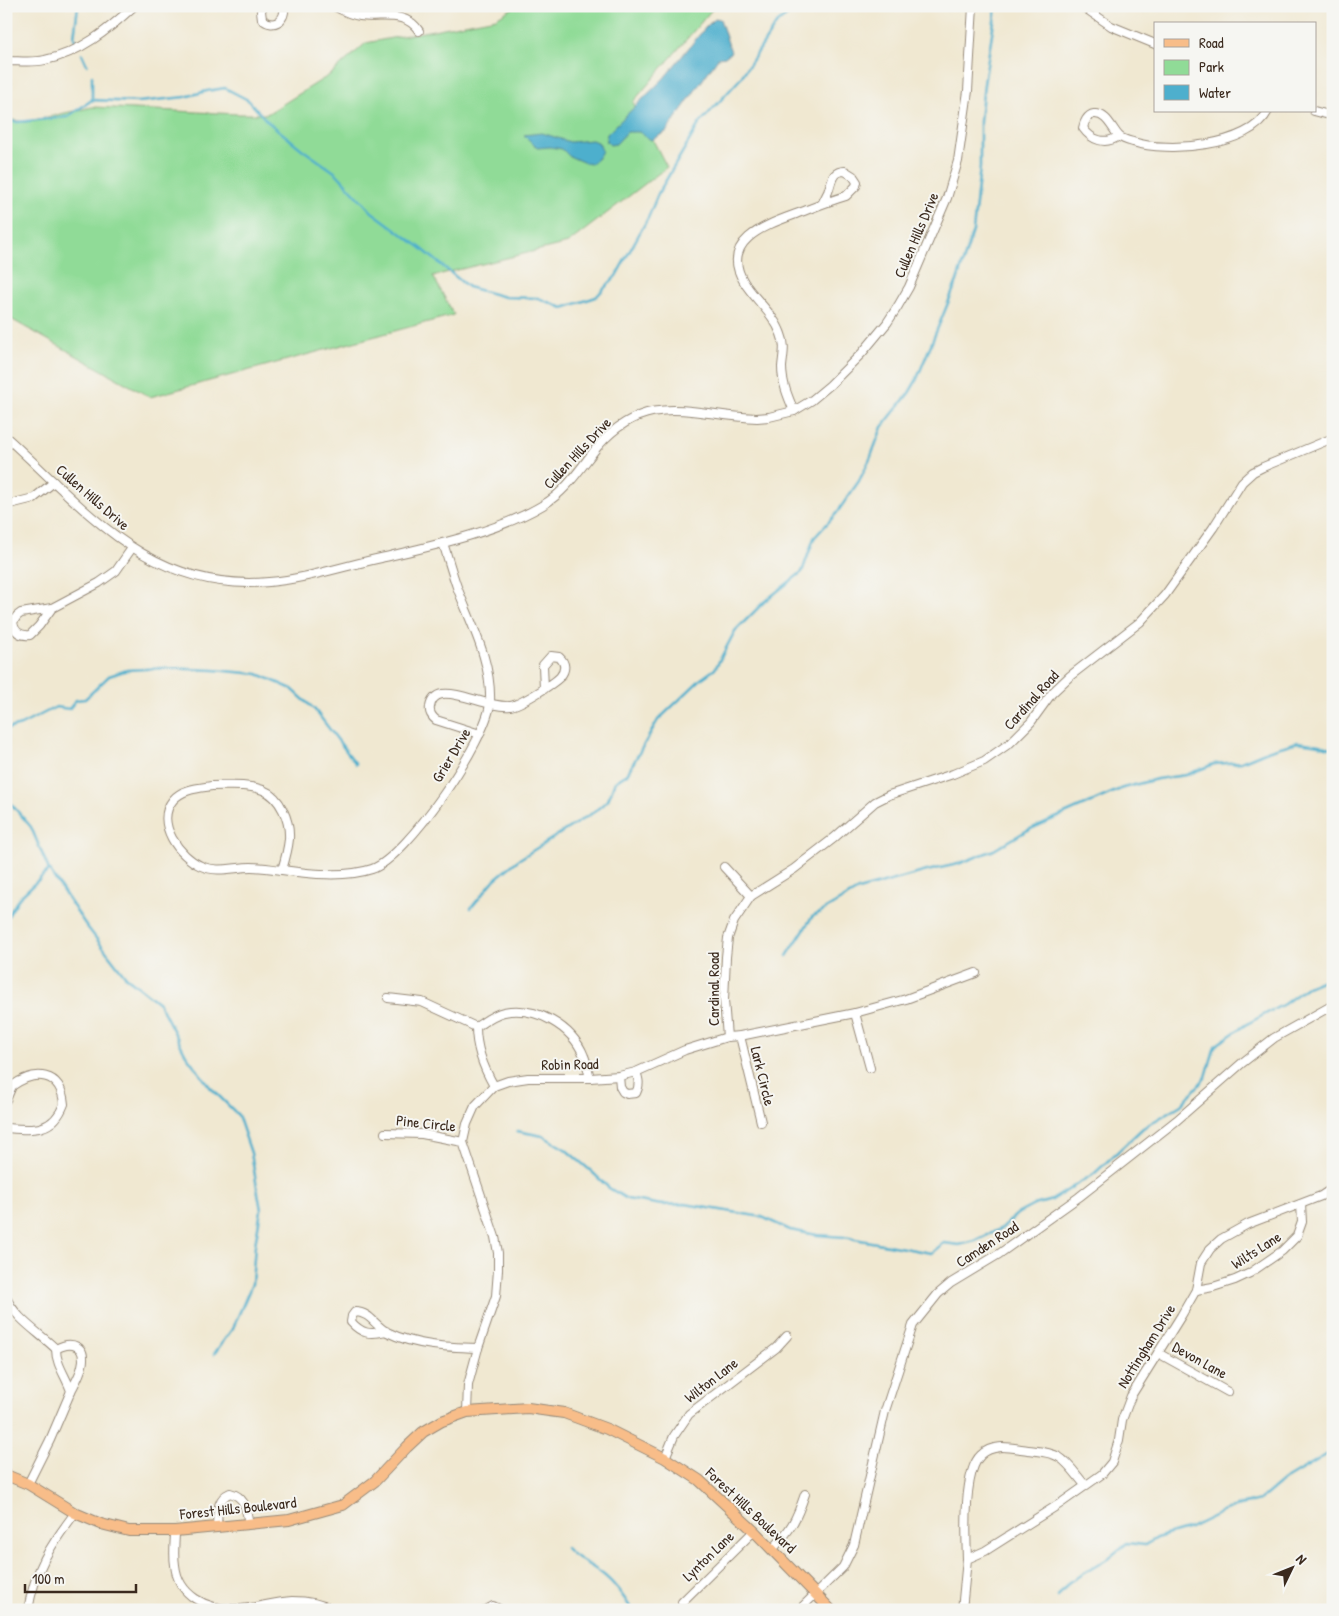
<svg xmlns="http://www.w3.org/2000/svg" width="1339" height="1616" font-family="'Patrick Hand',sans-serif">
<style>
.green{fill:#90db97;stroke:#66825a}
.water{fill:#4eafcd;stroke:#446c76}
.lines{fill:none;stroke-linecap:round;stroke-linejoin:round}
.stream{stroke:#4eafcd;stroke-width:2.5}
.minor-casing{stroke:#968978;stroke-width:10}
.major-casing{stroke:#968978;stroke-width:12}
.minor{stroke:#fff;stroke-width:8}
.major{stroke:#f8bd89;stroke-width:10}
.labels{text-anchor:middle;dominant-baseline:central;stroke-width:4;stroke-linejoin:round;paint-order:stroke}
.street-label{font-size:15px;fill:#3b2a1e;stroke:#f6f6f2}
</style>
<rect width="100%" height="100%" fill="#f6f6f2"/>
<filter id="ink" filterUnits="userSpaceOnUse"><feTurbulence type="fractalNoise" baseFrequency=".02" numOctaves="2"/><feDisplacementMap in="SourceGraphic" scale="10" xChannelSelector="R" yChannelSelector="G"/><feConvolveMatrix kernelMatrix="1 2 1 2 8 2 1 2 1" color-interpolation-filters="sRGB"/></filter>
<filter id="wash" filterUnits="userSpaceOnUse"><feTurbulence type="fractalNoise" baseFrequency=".0096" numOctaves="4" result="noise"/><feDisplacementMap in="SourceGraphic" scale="20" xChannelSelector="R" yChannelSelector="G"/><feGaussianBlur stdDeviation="1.12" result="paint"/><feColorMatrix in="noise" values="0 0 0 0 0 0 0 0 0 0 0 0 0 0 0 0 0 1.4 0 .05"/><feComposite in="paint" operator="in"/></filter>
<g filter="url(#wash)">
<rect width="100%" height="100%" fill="#f0e8d1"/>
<polygon class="green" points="516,6 715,6 633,102 667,167 568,243 433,276 454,315 150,397 9,318 6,318 6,119 25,122 92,107 238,114 267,114 331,74 366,43 496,18"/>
<g class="water">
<polygon points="715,18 720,19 731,52 725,57 718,58 666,132 651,140 639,132 627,132 616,144 610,145 606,141 607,134 664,78 705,28"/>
<polygon points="542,133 570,142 592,140 599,143 602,151 598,158 591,164 585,163 569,156 562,149 550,147 537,148 524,135"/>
</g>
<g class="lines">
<g class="stream">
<polyline points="76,42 74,37 78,6"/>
<polyline points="82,54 87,65"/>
<polyline points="92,76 92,99"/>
<polyline points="6,121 18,122 67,117 92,100 138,102 185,97 207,91 225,88 248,100 267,121 303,150 336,173 372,212 421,248 468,287 505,297 538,298 563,308 596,297 616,276 648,218 658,194 699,124 740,79 777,23 799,6"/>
<polyline points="6,729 21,725 56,707 69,709 76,700 85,699 109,676 127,670 163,668 214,670 258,674 292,689 315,710 356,764"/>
<polyline points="6,798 31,827 49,870 85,924 126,977 159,1003 186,1055 210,1087 238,1115 251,1153 261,1210 255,1245 252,1284 233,1328 214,1354"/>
<polyline points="471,908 495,879 518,860 594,812 608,800 615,782 627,774 658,720 701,679 715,669 735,631 765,601 802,572 814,538 836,514 859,481 870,459 882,427 909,393 916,381 957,281 973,231 980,167 980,121 984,84 995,15 995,6"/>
<polyline points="6,919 19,898 49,870"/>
<polyline points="787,956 812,917 858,890 927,871 958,864 994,850 1026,831 1123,788 1157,779 1186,775 1214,764 1241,762 1270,750 1298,742 1320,745 1333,749"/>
<polyline points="517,1131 543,1136 565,1149 591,1171 609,1188 627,1199 662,1205 685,1204 762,1217 790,1230 817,1235 844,1237 931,1253 944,1243 959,1245 975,1241 1002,1228 1017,1214 1034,1205 1052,1200 1095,1173 1143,1128 1181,1105 1206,1077 1215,1046 1245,1025 1284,1004 1307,987 1333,976"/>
<path d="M566,1548C576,1560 592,1565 605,1576C616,1585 624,1597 632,1610"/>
<polyline points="1058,1597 1069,1582 1106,1560 1127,1543 1145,1545 1156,1538 1190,1528 1235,1506 1260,1500 1284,1480 1333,1451"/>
</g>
</g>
</g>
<g filter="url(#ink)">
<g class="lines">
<g class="minor-casing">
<g id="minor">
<path d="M263,6L261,11L262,19C273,29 286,21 284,6"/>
<path d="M334,6C343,11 351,15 360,16C381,19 406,10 419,31"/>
<polyline points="1082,6 1111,26 1155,44"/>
<path d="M6,61C19,61 33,63 45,60C80,53 108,30 134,6"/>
<polyline points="1314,111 1333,116"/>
<path d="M1119,136C1106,145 1092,141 1083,128C1084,123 1087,115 1094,114C1107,113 1112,129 1119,136C1122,139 1129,141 1133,142C1167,153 1250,147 1268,111"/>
<path d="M794,411C788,397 782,383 782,367C783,355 786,346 781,334C774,314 755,300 744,282C719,241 766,225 796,214C812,208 829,201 846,196L856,186L857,182L853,176L845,171C831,171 832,182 828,192C826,196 824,200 822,204"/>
<path d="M6,437C86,509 149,593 269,582C306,579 344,566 381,558C432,546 498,532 543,505C567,491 581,467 598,446C648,389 694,416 757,418L769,417L794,411L812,400L830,385L862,353L887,323L898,306L909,287L947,198L958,161L968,91L973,6"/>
<polyline points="6,505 34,498 54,482"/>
<path d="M52,608L39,626L30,635C20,636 14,632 13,622L17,616L21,613L52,608L99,583L116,571L132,548"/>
<path d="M480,734L436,720C431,716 429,712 430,707C431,700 436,695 442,694C459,691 490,708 510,706C520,705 553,684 560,677C566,670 566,663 559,657L551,656L543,665L544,689"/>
<path d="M212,786C228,786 247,784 263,790C281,797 290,821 289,839C288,850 285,860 282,870C272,869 262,867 251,867C235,867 217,873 201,866C180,857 154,823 173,800C182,789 199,788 212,786Z"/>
<polyline points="724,867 751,896"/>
<path d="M282,870C309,874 345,878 372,869C407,857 487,740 490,703C492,661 471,624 457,587C452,573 448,558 443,543"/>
<polyline points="388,998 422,1002 476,1027"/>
<polyline points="855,1013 870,1068"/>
<polyline points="740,1036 761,1122"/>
<polyline points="727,1037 724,1000 726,957 728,938 734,921 751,896 794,869 834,838 875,802 889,795 953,774 984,761 1010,743 1031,722 1052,693 1070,676 1140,622 1165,595 1213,528 1242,482 1253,472 1263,467 1333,438"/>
<path d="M619,1076L620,1087L623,1092L627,1094L636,1093C640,1085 639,1080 636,1072"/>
<path d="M494,1086C483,1067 476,1049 476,1027C485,1021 494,1014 504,1012C536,1006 572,1026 584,1056C587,1063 588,1071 590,1078"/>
<path d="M6,1100L12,1086C35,1070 61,1071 64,1104C53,1133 32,1130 6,1128"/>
<polyline points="385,1133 422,1134 463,1142"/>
<polyline points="1196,1290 1213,1287 1235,1280 1250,1273 1282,1251 1297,1236 1302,1222 1301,1204"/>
<path d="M6,1297C15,1319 40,1333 56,1349C56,1365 66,1376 71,1391L50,1440L28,1484"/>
<path d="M386,1331C370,1335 362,1334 351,1322L352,1316L355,1312C370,1312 375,1326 387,1332C415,1346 447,1347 478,1348"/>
<path d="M56,1349C72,1340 87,1346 82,1366C80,1375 75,1383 71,1391"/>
<polyline points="1158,1353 1228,1392"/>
<polyline points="467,1412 468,1385 478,1348 496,1296 498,1270 498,1253 495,1237 463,1142 467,1124 475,1106 494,1086 508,1081 528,1078 590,1078 619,1076 636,1072 685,1050 727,1037 740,1036 855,1013 906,999 976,973"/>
<polyline points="665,1458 674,1436 689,1414 776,1348 787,1336"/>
<path d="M217,1527C218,1513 216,1499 230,1493C246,1497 246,1510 249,1524"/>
<path d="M175,1531C175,1542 173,1554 175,1565C178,1596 207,1610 236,1609C255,1609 273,1602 292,1601C307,1601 320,1603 333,1610"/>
<path d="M772,1550C791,1529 796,1521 805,1494"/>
<path d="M967,1559C966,1536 963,1471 981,1455C992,1444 1008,1447 1021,1449C1033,1451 1048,1451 1059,1457C1069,1463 1077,1476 1085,1485"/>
<polyline points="682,1602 754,1531"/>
<path d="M28,1610C35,1569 50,1546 75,1513"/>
<polyline points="486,1610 493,1606 501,1610"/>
<polyline points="799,1610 843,1567 854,1545 885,1411 913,1325 938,1294 951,1283 999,1254 1079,1197 1177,1120 1242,1063 1274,1038 1333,1005"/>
<polyline points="962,1610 967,1559 985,1551 1061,1503 1102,1474 1112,1462 1119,1440 1122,1420 1131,1396 1181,1316 1196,1290 1201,1263 1210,1249 1221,1239 1248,1224 1321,1196 1333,1188"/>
</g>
</g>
<g class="major-casing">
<polyline id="major" points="6,1475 28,1484 75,1513 101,1524 129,1531 175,1531 289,1520 343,1505 375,1481 407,1447 423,1432 442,1421 467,1412 528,1408 549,1411 564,1413 607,1429 665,1458 699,1480 754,1531 831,1610"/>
</g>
<use href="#minor" class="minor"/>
<use href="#major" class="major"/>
</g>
</g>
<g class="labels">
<g class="street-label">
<text transform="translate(916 235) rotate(-67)">Cullen Hills Drive</text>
<text transform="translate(577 453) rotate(-47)">Cullen Hills Drive</text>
<text transform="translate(93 497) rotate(41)">Cullen Hills Drive</text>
<text transform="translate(1031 700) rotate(-48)">Cardinal Road</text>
<text transform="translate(451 755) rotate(-59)">Grier Drive</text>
<text transform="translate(713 989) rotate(-90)">Cardinal Road</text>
<text transform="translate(570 1064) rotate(-1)">Robin Road</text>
<text transform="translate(763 1076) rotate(76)">Lark Circle</text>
<text transform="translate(426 1123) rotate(6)">Pine Circle</text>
<text transform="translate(987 1244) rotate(-33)">Camden Road</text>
<text transform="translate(1256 1250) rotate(-33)">Wilts Lane</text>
<text transform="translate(1146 1346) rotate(-58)">Nottingham Drive</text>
<text transform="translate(1200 1360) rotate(29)">Devon Lane</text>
<text transform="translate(711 1380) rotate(-38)">Wilton Lane</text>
<text transform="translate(238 1508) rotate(-6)">Forest Hills Boulevard</text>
<text transform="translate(751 1510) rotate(43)">Forest Hills Boulevard</text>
<text transform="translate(708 1556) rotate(-44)">Lynton Lane</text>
</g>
</g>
<rect width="1339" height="1616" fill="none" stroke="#f6f6f2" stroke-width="25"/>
<rect x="1154" y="22" width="162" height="90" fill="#f6f6f2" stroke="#aba49d"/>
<rect x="1164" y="39" width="25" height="8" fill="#f8bd89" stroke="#aba49d"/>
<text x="1199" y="48" font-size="15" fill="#3b2a1e">Road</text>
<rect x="1164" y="60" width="25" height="15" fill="#90db97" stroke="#aba49d"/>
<text x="1199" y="72" font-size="15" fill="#3b2a1e">Park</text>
<rect x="1164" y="85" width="25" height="15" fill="#4eafcd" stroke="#aba49d"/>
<text x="1199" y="98" font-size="15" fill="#3b2a1e">Water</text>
<g transform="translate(1292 1568) rotate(47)" stroke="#f6f6f2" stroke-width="4" paint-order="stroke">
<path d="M0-4L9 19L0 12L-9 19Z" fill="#3b2a1e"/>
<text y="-8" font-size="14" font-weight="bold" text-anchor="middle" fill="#3b2a1e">N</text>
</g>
<path d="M25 1584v8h111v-8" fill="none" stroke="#3b2a1e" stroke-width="2.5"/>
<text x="32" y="1584" font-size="15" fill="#3b2a1e" stroke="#f6f6f2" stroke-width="4" paint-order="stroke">100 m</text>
</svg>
